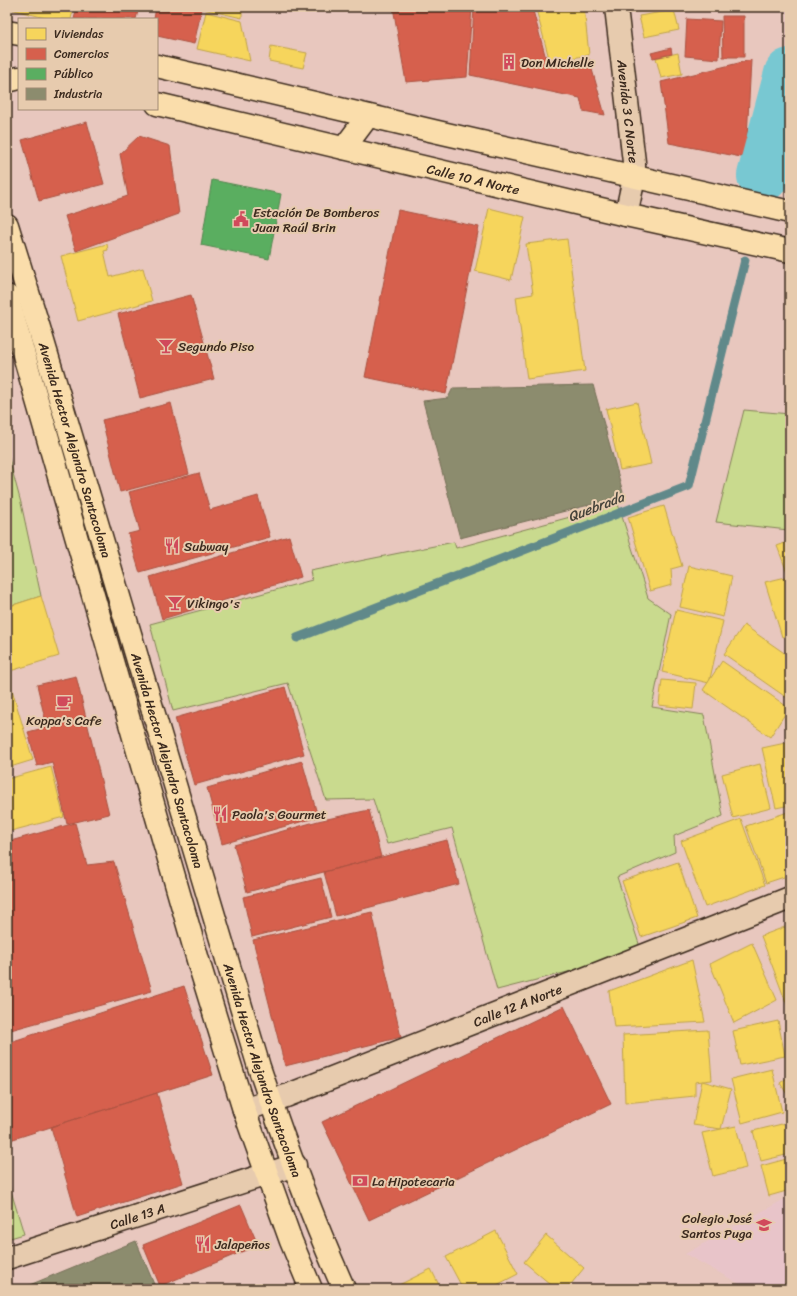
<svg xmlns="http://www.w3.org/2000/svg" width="797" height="1296" font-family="Sriracha,sans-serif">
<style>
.built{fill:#e8c4c9}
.green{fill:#c9da8e;stroke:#828256}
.homes{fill:#f6d55c;stroke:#bea249}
.shops{fill:#d6604d;stroke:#a8503f}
.public{fill:#5aae61;stroke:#51864d}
.industry{fill:#8c8c6e;stroke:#746f56}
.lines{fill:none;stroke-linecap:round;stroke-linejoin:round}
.stream{stroke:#60898a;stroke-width:9}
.river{stroke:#78c8d2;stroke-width:52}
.minor-casing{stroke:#3b2a1e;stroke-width:25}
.tertiary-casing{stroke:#3b2a1e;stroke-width:25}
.primary-casing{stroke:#3b2a1e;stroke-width:25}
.minor{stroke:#e7cbae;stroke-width:22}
.tertiary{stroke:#e7cbae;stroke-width:22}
.primary{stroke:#faddab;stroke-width:22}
.labels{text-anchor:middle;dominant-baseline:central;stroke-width:4;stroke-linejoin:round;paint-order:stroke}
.poi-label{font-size:13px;fill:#3b2a1e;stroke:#e7cbae;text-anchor:start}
.street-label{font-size:13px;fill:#3b2a1e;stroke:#e7cbae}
.water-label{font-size:14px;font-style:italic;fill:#444239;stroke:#e7cbae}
</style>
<rect width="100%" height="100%" fill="#e8c7be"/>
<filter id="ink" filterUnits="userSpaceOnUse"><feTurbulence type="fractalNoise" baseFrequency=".025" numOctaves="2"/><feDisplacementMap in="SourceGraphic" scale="8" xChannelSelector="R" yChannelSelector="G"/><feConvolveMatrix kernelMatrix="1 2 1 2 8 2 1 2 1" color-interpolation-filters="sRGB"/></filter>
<g filter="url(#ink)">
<polygon class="built" points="790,1196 790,1289 749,1289 685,1254"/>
<g class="green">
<polygon points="744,410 790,414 790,518 788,530 716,522"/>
<polygon points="7,451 21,503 41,596 7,607"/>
<polygon points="618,504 648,598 671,614 652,707 704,715 723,816 674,836 675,852 617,877 642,953 497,990 452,828 387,844 373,799 326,800 288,683 173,711 150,624 312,580 310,571 454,542 456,548"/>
<polygon points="7,1178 24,1234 7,1239"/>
</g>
<g class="homes">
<polygon points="7,7 74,7 71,19 49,19 7,8"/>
<polygon points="202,7 242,7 242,18 203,9 201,8"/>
<polygon points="547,7 584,7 589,55 550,62 536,9"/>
<polygon points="674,10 679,30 644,37 639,16"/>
<polygon points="206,12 242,21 250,61 197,49"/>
<polygon points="271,46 307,53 303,68 269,61"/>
<polygon points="678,53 682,74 661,78 656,58"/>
<polygon points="778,137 790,140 790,169 771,164"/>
<polygon points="489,208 525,217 511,280 475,271"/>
<polygon points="567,239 585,371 527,379 516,297 533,294 526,244"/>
<polygon points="107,244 108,250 104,251 110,277 143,268 152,301 78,321 61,256"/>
<polygon points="637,402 651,464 620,470 606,409"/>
<polygon points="664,506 682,566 671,569 672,585 650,591 628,517"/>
<polygon points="790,541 790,571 787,572 777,546"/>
<polygon points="689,566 732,576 723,617 680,607"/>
<polygon points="790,576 790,635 782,637 765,582"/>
<polygon points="41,596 59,656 7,672 7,607"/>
<polygon points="676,610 723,621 709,683 662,672"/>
<polygon points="744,625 790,657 790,700 724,654"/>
<polygon points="722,661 789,708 770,737 703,690"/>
<polygon points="662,680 696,683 693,709 659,705"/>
<polygon points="12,690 33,760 7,768 7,691"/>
<polygon points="790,742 790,805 776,808 762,748"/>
<polygon points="760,764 771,808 733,818 722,774"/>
<polygon points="51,767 64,817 7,832 7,779"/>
<polygon points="788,812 790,818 790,875 766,883 746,826"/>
<polygon points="741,819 765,885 705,907 681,841"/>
<polygon points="678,862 697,918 641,937 622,881"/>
<polygon points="790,925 790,1004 787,1005 761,936"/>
<polygon points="752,943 777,1000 734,1023 710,964"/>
<polygon points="692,960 705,1022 614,1027 609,991"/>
<polygon points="778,1021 785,1056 740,1065 733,1031"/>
<polygon points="708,1030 712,1080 695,1082 695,1096 625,1103 623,1035"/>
<polygon points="772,1069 782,1112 742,1123 731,1079"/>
<polygon points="790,1076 790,1099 780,1083"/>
<polygon points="702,1081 731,1089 721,1129 693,1125"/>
<polygon points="790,1122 790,1154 761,1161 753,1131"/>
<polygon points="736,1126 746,1168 713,1176 702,1133"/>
<polygon points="790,1158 790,1190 769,1196 761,1166"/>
<polygon points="496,1231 518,1274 489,1289 463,1289 446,1257"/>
<polygon points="546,1235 584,1268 567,1289 556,1289 524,1262"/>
<polygon points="431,1269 441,1289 391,1289"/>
</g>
<g class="shops">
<polygon points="77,7 139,7 136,19 74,19"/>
<polygon points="156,7 202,7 194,44 157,36 157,19 154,19"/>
<polygon points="393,7 472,7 467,77 406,82"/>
<polygon points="474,7 532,7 548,66 589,59 605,115 583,111 580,98 470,75"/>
<polygon points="647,7 725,7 725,9 647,10"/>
<polygon points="722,16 744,16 744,57 723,57"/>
<polygon points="687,19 721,21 719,59 685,56"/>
<polygon points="671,48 672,54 653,58 651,53"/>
<polygon points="751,60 746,158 669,143 661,82"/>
<polygon points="87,122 104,184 39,201 22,140"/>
<polygon points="139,136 170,146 179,214 76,251 65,216 128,196 120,154"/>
<polygon points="398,210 479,227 446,394 365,377"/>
<polygon points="191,295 214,379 140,398 118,314"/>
<polygon points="171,403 189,474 120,492 102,420"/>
<polygon points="199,473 210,510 258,496 270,537 140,573 128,534 140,531 129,492"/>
<polygon points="289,536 301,577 162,619 150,577"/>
<polygon points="76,676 109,814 67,824 52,762 37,766 28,732 47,727 37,685"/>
<polygon points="285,687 304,754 194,785 175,718"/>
<polygon points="302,761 318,817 222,844 207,788"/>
<polygon points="369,810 381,857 247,892 234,845 318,821"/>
<polygon points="75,823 87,865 114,862 152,991 7,1031 7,842"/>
<polygon points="447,840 459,884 336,916 324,872"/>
<polygon points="321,878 331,917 252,937 243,897"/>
<polygon points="372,912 401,1037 285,1066 253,940"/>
<polygon points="184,986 213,1075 7,1141 7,1043"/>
<polygon points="564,1006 611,1104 369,1220 322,1122"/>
<polygon points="157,1093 183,1183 77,1217 51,1127"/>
<polygon points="241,1205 258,1245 160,1286 143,1245"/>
</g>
<polygon class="public" points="212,180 281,194 269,259 201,245"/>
<g class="industry">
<polygon points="593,385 624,496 460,538 423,401 448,398 453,388"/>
<polygon points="136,1241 156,1289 20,1289"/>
</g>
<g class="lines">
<polyline class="stream" points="297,638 689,486 745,260"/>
<polyline class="river" points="763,176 790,74"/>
<g class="minor-casing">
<g id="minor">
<path id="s1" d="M244,1110L286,1096L790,898"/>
<path id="s2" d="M7,1258L295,1165"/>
</g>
</g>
<g class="tertiary-casing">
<g id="tertiary">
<path id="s3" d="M616,7L634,162V178L626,215"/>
</g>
</g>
<g class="primary-casing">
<g id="primary">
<polyline points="7,32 19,34"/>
<path d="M157,66C368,116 578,165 790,212"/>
<polyline points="7,81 19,78"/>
<path id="s4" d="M157,104L626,215L790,251"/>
<polyline points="344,148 368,116"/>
<path id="s5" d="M7,225L39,328L259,1067C284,1141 312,1218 344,1289"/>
<polyline points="7,296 200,967 244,1110 291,1241 311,1289"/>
</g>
</g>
<use href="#minor" class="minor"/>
<use href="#tertiary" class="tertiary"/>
<use href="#primary" class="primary"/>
</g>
</g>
<defs>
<g id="building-bare" transform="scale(1.2)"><path d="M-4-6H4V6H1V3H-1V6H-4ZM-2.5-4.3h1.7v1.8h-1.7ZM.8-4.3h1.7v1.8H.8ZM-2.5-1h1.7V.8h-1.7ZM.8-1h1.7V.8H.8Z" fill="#d1495b" stroke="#e7cbae" stroke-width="2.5" paint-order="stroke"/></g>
<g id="civic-bare" transform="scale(1.2)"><path d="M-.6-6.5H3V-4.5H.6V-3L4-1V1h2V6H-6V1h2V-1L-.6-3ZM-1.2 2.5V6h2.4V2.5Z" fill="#d1495b" stroke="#e7cbae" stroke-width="2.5" paint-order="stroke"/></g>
<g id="bar-bare" transform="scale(1.2)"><path d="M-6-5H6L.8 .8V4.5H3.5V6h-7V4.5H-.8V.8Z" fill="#d1495b" stroke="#e7cbae" stroke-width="2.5" paint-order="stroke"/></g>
<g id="restaurant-bare" transform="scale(1.2)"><path d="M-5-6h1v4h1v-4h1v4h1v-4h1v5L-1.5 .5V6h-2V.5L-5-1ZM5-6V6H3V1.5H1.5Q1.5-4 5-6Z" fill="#d1495b" stroke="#e7cbae" stroke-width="2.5" paint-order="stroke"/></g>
<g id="cafe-bare" transform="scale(1.2)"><path d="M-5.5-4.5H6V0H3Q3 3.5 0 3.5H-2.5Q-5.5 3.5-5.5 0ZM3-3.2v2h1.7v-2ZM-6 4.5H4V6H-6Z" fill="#d1495b" stroke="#e7cbae" stroke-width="2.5" paint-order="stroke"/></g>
<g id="bank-bare" transform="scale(1.2)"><path d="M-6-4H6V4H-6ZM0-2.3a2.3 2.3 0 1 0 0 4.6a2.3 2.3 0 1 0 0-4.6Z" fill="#d1495b" stroke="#e7cbae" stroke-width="2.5" paint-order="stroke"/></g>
<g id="school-bare" transform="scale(1.2)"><path d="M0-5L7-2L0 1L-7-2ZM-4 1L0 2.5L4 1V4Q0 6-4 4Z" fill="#d1495b" stroke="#e7cbae" stroke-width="2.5" paint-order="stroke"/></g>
</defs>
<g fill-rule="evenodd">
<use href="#building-bare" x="509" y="62"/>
<use href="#civic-bare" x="241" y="219"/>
<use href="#bar-bare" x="166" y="346"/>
<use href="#restaurant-bare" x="172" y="546"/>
<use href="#bar-bare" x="175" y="603"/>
<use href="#cafe-bare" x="64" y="702"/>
<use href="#restaurant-bare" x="220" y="814"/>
<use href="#bank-bare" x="360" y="1181"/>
<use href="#school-bare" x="764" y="1225"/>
<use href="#restaurant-bare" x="203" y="1244"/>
</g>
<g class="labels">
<g class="poi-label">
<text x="521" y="62">Don Michelle</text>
<text x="253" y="212">Estación De Bomberos<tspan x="253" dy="15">Juan Raúl Brin</tspan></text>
<text x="178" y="346">Segundo Piso</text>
<text x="184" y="546">Subway</text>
<text x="187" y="603">Vikingo's</text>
<text x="64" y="720" text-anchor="middle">Koppa's Cafe</text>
<text x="232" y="814">Paola's Gourmet</text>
<text x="372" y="1181">La Hipotecaria</text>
<text x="752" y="1218" text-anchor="end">Colegio José<tspan x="752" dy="15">Santos Puga</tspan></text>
<text x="215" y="1244">Jalapeños</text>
</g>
<g class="street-label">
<text stroke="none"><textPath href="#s3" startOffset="105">Avenida 3 C Norte</textPath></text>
<text stroke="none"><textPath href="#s4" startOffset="325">Calle 10 A Norte</textPath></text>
<text stroke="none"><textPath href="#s5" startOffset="235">Avenida Hector Alejandro Santacoloma</textPath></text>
<text stroke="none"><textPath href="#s5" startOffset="559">Avenida Hector Alejandro Santacoloma</textPath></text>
<text stroke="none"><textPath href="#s1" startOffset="293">Calle 12 A Norte</textPath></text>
<text stroke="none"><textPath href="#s5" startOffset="883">Avenida Hector Alejandro Santacoloma</textPath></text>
<text stroke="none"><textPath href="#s2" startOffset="137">Calle 13 A</textPath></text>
</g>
<g class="water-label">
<text transform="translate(596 507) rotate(-21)">Quebrada</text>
</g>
</g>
<rect width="797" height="1296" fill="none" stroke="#e7cbae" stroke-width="24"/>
<rect x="12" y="12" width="773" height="1272" fill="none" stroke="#3b2a1e" stroke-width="1.5" filter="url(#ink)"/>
<rect x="18" y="18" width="140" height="92" fill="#e7cbae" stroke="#a28b74"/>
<rect x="26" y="28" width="20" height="12" fill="#f6d55c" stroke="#a28b74"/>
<text x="54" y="38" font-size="12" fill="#3b2a1e">Viviendas</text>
<rect x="26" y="48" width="20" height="12" fill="#d6604d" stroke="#a28b74"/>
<text x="54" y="58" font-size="12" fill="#3b2a1e">Comercios</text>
<rect x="26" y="68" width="20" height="12" fill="#5aae61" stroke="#a28b74"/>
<text x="54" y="78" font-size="12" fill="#3b2a1e">Público</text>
<rect x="26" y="88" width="20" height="12" fill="#8c8c6e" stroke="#a28b74"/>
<text x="54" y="98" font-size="12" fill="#3b2a1e">Industria</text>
</svg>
